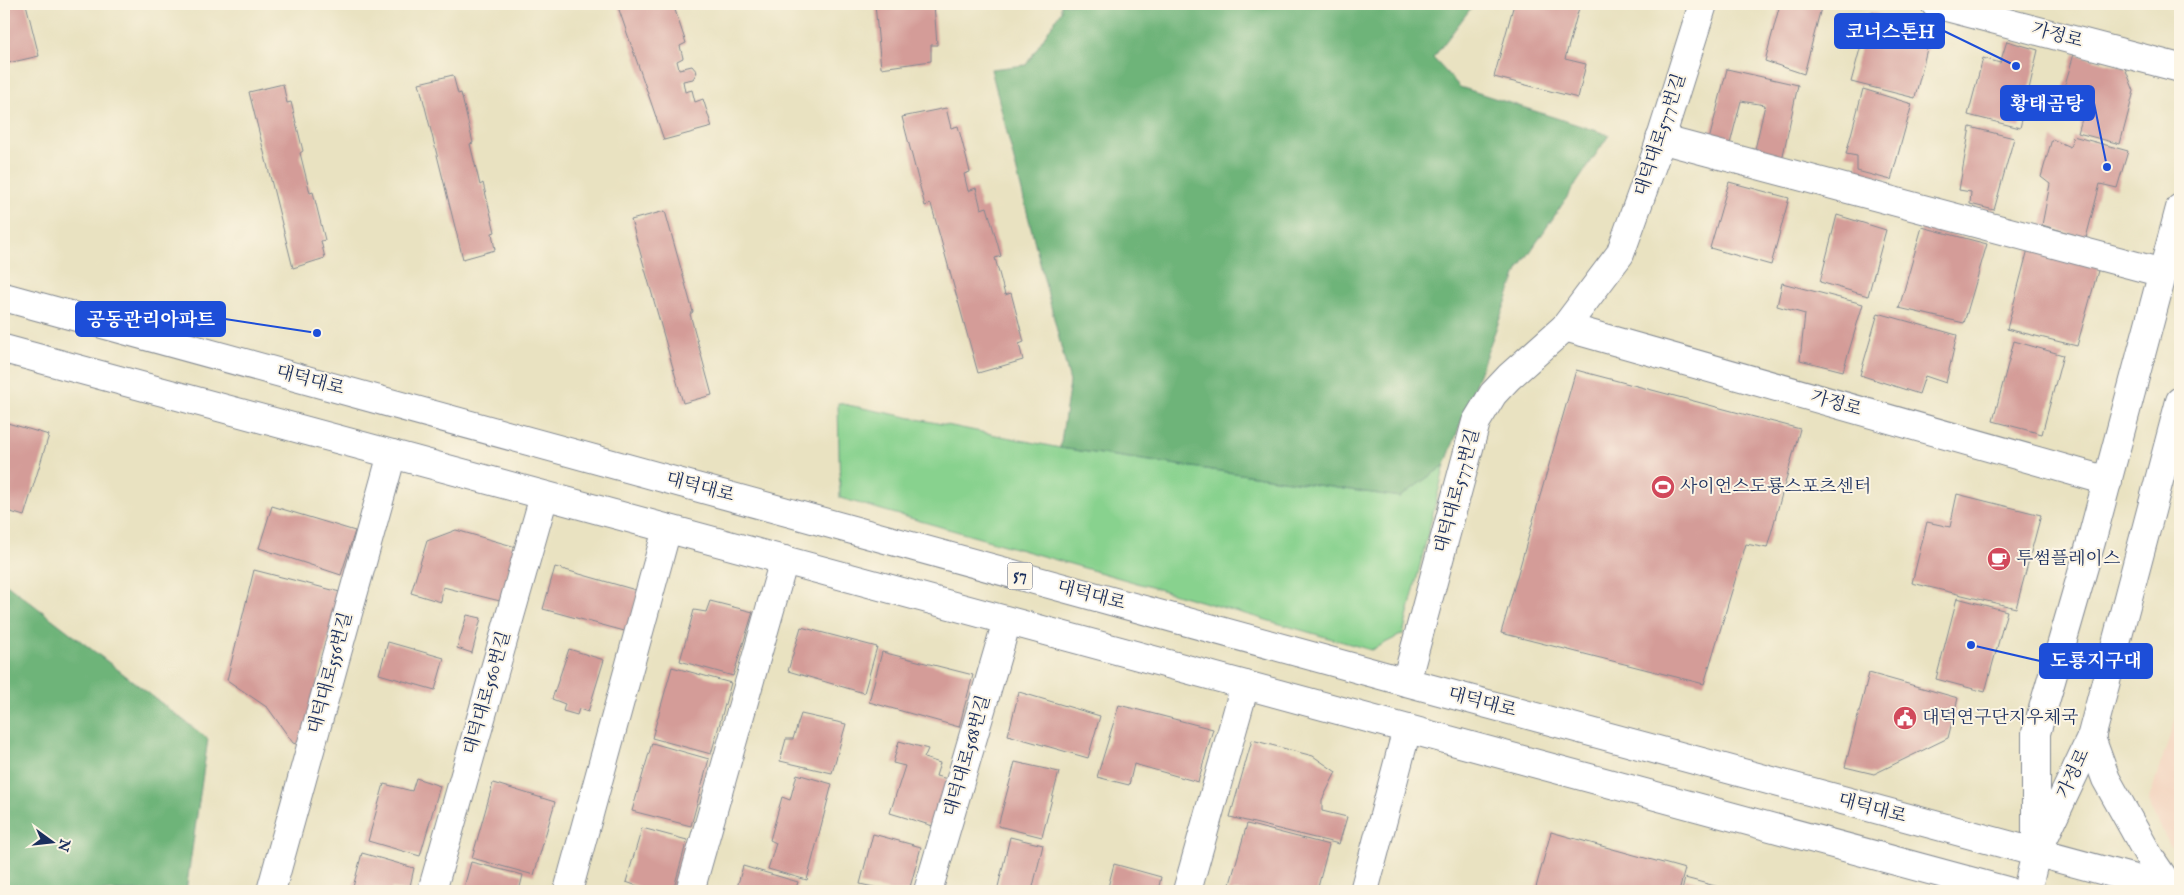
<svg xmlns="http://www.w3.org/2000/svg" width="2184" height="895" font-family="'IM FELL English','Noto Serif KR',serif">
<style>
.built{fill:#f3d4bf}
.green{fill:#88d28e;stroke:#528076}
.forest{fill:#6eb479;stroke:#44726c}
.building{fill:#d49c98}
.lines{fill:none;stroke-linecap:round;stroke-linejoin:round}
.minor-casing{stroke:#828890;stroke-width:30}
.secondary-casing{stroke:#828890;stroke-width:30}
.primary-casing{stroke:#828890;stroke-width:30}
.minor{stroke:#fff;stroke-width:28}
.secondary{stroke:#fff;stroke-width:28}
.primary{stroke:#fff;stroke-width:28}
.labels{text-anchor:middle;dominant-baseline:central;stroke-width:4;stroke-linejoin:round;paint-order:stroke}
.shield{fill:#fcf5e5;stroke:#5e6a86;stroke-width:1}
.shield-label{font-size:16px;font-weight:bold;fill:#1b2f5e}
.street-label{font-size:18px;fill:#1b2f5e;stroke:#fcf5e5}
.poi-label{font-size:18px;fill:#1b2f5e;stroke:#fcf5e5;text-anchor:start}
.leader{fill:none;stroke:#1d4ed8;stroke-width:2}
.callout-dot{fill:#1d4ed8;stroke:#fcf5e5;stroke-width:2}
.callout{fill:#1d4ed8;stroke:#1d4ed8;stroke-width:2}
.callout-label{font-size:19px;text-anchor:middle;font-weight:bold;fill:#fff}
</style>
<rect width="100%" height="100%" fill="#fcf5e5"/>
<filter id="ink" filterUnits="userSpaceOnUse"><feTurbulence type="fractalNoise" baseFrequency=".02" numOctaves="2"/><feDisplacementMap in="SourceGraphic" scale="10" xChannelSelector="R" yChannelSelector="G"/><feConvolveMatrix kernelMatrix="1 2 1 2 8 2 1 2 1" color-interpolation-filters="sRGB"/></filter>
<filter id="wash" filterUnits="userSpaceOnUse"><feTurbulence type="fractalNoise" baseFrequency=".0096" numOctaves="4" result="noise"/><feDisplacementMap in="SourceGraphic" scale="20" xChannelSelector="R" yChannelSelector="G"/><feGaussianBlur stdDeviation="1.12" result="paint"/><feColorMatrix in="noise" values="0 0 0 0 0 0 0 0 0 0 0 0 0 0 0 0 0 1.4 0 .05"/><feComposite in="paint" operator="in"/></filter>
<g filter="url(#wash)">
<rect width="100%" height="100%" fill="#e9e2c1"/>
<polygon class="built" points="2180,705 2180,849 2170,846 2148,802"/>
<polygon class="green" points="838,403 1060,448 1400,497 1445,465 1403,634 1371,650 840,498"/>
<g class="forest">
<polygon points="1061,4 1474,4 1433,58 1460,87 1609,135 1518,270 1445,465 1400,497 1060,448 1070,382 991,69 1026,65 1061,11"/>
<polygon points="4,582 208,739 186,891 4,891"/>
</g>
<g id="blocks">
<g class="building">
<polygon points="4,4 26,4 39,56 4,64"/>
<polygon points="617,4 673,4 686,43 680,46 683,58 677,61 679,69 692,66 697,72 693,79 683,81 685,92 692,90 695,102 703,99 712,127 664,140"/>
<polygon points="875,4 934,4 937,45 931,45 931,61 881,68"/>
<polygon points="1514,4 1580,4 1565,59 1586,64 1578,98 1494,77"/>
<polygon points="1780,4 1822,4 1804,74 1765,61"/>
<polygon points="1870,12 1932,28 1915,98 1851,82"/>
<polygon points="2007,41 2038,50 2020,128 1968,115 1983,58 2000,63"/>
<polygon points="2074,54 2125,68 2134,91 2120,144 2078,133 2088,98 2063,91"/>
<polygon points="1727,69 1798,85 1782,160 1754,154 1765,105 1741,101 1730,144 1709,140"/>
<polygon points="453,75 458,94 461,93 473,143 470,144 480,185 483,183 495,232 492,233 495,250 463,259 419,83"/>
<polygon points="283,84 287,103 291,102 303,151 300,153 310,193 313,192 325,240 321,241 325,258 293,268 249,92"/>
<polygon points="1863,89 1912,104 1891,180 1857,171 1857,156 1846,154"/>
<polygon points="946,108 951,128 958,126 970,172 964,174 968,191 976,188 981,209 987,207 1001,256 995,258 1005,295 1011,293 1024,342 1019,344 1023,360 978,373 931,204 925,206 902,117"/>
<polygon points="1970,127 2014,138 1994,210 1970,204 1971,192 1959,190"/>
<polygon points="2073,136 2128,151 2117,188 2100,184 2086,238 2042,225 2050,184 2041,177 2052,139 2070,147"/>
<polygon points="1729,182 1789,198 1771,265 1710,248"/>
<polygon points="665,211 693,312 690,314 712,395 683,403 631,220"/>
<polygon points="1837,215 1886,230 1868,296 1820,282"/>
<polygon points="1922,227 1987,244 1964,323 1899,308"/>
<polygon points="2028,249 2099,267 2077,346 2007,329"/>
<polygon points="1782,283 1863,304 1843,371 1800,360 1805,314 1777,306"/>
<polygon points="1878,313 1957,335 1946,383 1925,376 1919,394 1860,375"/>
<polygon points="2014,341 2063,355 2042,434 1993,421"/>
<polygon points="1576,370 1800,429 1767,548 1746,544 1704,684 1501,633"/>
<polygon points="4,422 49,435 24,516 4,510"/>
<polygon points="1957,494 2041,515 2016,608 1912,583 1927,522 1950,527"/>
<polygon points="272,506 355,531 341,575 259,548"/>
<polygon points="456,530 516,547 500,601 443,587 441,602 411,593 427,541"/>
<polygon points="555,567 639,591 628,632 543,609"/>
<polygon points="254,570 340,592 302,746 293,743 268,708 227,680"/>
<polygon points="1957,598 2007,611 1985,692 1936,679"/>
<polygon points="710,601 753,612 733,676 680,661 694,610 706,612"/>
<polygon points="467,615 481,618 472,653 457,648"/>
<polygon points="801,627 877,647 864,693 788,671"/>
<polygon points="388,642 444,658 435,690 379,674"/>
<polygon points="569,649 604,660 588,712 579,709 577,715 563,711 565,704 552,699"/>
<polygon points="882,652 973,675 959,727 869,702"/>
<polygon points="672,667 731,683 711,754 652,738"/>
<polygon points="1869,673 1958,698 1948,738 1874,774 1845,767"/>
<polygon points="1019,692 1100,716 1088,758 1008,735"/>
<polygon points="1119,705 1213,729 1198,782 1134,764 1129,785 1097,777"/>
<polygon points="801,714 846,724 832,773 780,761 786,739 793,739"/>
<polygon points="1252,740 1313,756 1336,772 1322,800 1322,811 1347,817 1339,844 1230,817"/>
<polygon points="899,741 928,749 924,758 940,763 936,776 948,779 933,826 890,813 905,766 893,763"/>
<polygon points="652,743 709,759 691,826 632,811"/>
<polygon points="1015,762 1059,772 1042,837 998,826"/>
<polygon points="797,774 832,784 807,880 768,869 776,843 770,840 782,797 790,800"/>
<polygon points="416,778 440,786 420,856 368,841 384,784 412,791"/>
<polygon points="493,783 555,802 534,875 472,858"/>
<polygon points="1247,824 1329,845 1317,891 1228,891"/>
<polygon points="642,828 687,840 673,891 652,891 626,882"/>
<polygon points="1551,832 1685,869 1679,891 1535,891"/>
<polygon points="873,834 921,847 909,891 891,891 860,884"/>
<polygon points="1010,837 1043,845 1032,891 997,891"/>
<polygon points="362,853 414,868 409,891 392,888 391,891 352,891"/>
<polygon points="471,862 523,875 519,891 463,891"/>
<polygon points="1114,864 1161,877 1158,891 1107,891"/>
<polygon points="743,866 798,882 795,891 736,891"/>
<polygon points="1685,878 1734,891 1682,891"/>
</g>
</g>
</g>
<g filter="url(#ink)">
<use href="#blocks" fill-opacity="0" stroke="#828890" stroke-width="1"/>
<g class="lines">
<g class="minor-casing">
<g id="minor">
<polyline points="1935,4 2180,68"/>
<polyline points="1660,139 2163,273"/>
<polyline points="1565,327 2108,481"/>
<polyline points="1406,682 1476,422 1493,394 1509,377 1565,327 1620,254 1655,157 1703,4"/>
<polyline points="271,891 392,454"/>
<polyline points="432,891 544,496"/>
<polyline points="568,891 667,529"/>
<polyline points="690,891 784,560"/>
<polyline points="928,891 1007,621"/>
<polyline points="1187,891 1245,685"/>
<polyline points="1364,891 1407,729"/>
</g>
</g>
<g class="secondary-casing">
<polyline id="secondary" points="2027,891 2036,853"/>
</g>
<g class="primary-casing">
<g id="primary">
<polyline points="4,297 1406,682 2179,891"/>
<polyline points="4,349 2007,891"/>
<polyline points="2091,738 2106,779 2150,858 2171,889"/>
<polyline points="2039,848 2091,738 2180,401"/>
<polyline points="2036,853 2036,733 2091,542 2180,208"/>
</g>
</g>
<use href="#minor" class="minor"/>
<use href="#secondary" class="secondary"/>
<use href="#primary" class="primary"/>
</g>
</g>
<defs>
<g id="stadium-disc" transform="scale(1.25)"><circle r="9.5" fill="#d1495b" stroke="#fcf5e5"/><path d="M0-5a6.5 5 0 1 0 0 10a6.5 5 0 1 0 0-10ZM-3.5-1.8h7v3.6h-7Z" fill="#fff"/></g>
<g id="cafe-disc" transform="scale(1.25)"><circle r="9.5" fill="#d1495b" stroke="#fcf5e5"/><path d="M-5.5-4.5H6V0H3Q3 3.5 0 3.5H-2.5Q-5.5 3.5-5.5 0ZM3-3.2v2h1.7v-2ZM-6 4.5H4V6H-6Z" fill="#fff"/></g>
<g id="civic-disc" transform="scale(1.25)"><circle r="9.5" fill="#d1495b" stroke="#fcf5e5"/><path d="M-.6-6.5H3V-4.5H.6V-3L4-1V1h2V6H-6V1h2V-1L-.6-3ZM-1.2 2.5V6h2.4V2.5Z" fill="#fff"/></g>
</defs>
<g fill-rule="evenodd">
<use href="#stadium-disc" x="1663" y="487"/>
<use href="#cafe-disc" x="1999" y="559"/>
<use href="#civic-disc" x="1905" y="718"/>
</g>
<g class="labels">
<rect class="shield" x="1007.5" y="562.5" width="25" height="27" rx="4"/>
<g class="shield-label">
<text x="1020" y="576">57</text>
</g>
<g class="street-label">
<text transform="translate(2057 36) rotate(15)">가정로</text>
<text transform="translate(1661 135) rotate(-72)">대덕대로577번길</text>
<text transform="translate(310 381) rotate(15)">대덕대로</text>
<text transform="translate(1836 404) rotate(16)">가정로</text>
<text transform="translate(700 488) rotate(15)">대덕대로</text>
<text transform="translate(1458 491) rotate(-75)">대덕대로577번길</text>
<text transform="translate(1091 596) rotate(15)">대덕대로</text>
<text transform="translate(331 673) rotate(-75)">대덕대로556번길</text>
<text transform="translate(488 693) rotate(-74)">대덕대로560번길</text>
<text transform="translate(1482 703) rotate(15)">대덕대로</text>
<text transform="translate(968 756) rotate(-74)">대덕대로568번길</text>
<text transform="translate(2074 774) rotate(-65)">가정로</text>
<text transform="translate(1872 809) rotate(15)">대덕대로</text>
</g>
<g class="poi-label">
<text x="1680" y="487">사이언스도룡스포츠센터</text>
<text x="2016" y="559">투썸플레이스</text>
<text x="1922" y="718">대덕연구단지우체국</text>
</g>
</g>
<path class="leader" d="M2016 66L1944 31M2107 167L2094 103M317 333L225 319M1971 645L2040 661"/>
<g class="callout-dot">
<circle cx="2016" cy="66" r="5"/>
<circle cx="2107" cy="167" r="5"/>
<circle cx="317" cy="333" r="5"/>
<circle cx="1971" cy="645" r="5"/>
</g>
<g class="callout">
<rect x="1835" y="14" width="109" height="34" rx="5"/>
<rect x="2001" y="86" width="93" height="34" rx="5"/>
<rect x="76" y="302" width="149" height="34" rx="5"/>
<rect x="2040" y="644" width="112" height="34" rx="5"/>
</g>
<g class="callout-label">
<text x="1890" y="38">코너스톤H</text>
<text x="2047" y="110">황태곰탕</text>
<text x="151" y="326">공동관리아파트</text>
<text x="2096" y="667">도룡지구대</text>
</g>
<rect width="2184" height="895" fill="none" stroke="#fcf5e5" stroke-width="20"/>
<g transform="translate(52 842) rotate(105)" stroke="#fcf5e5" stroke-width="4" paint-order="stroke">
<path d="M0-4L9 19L0 12L-9 19Z" fill="#1b2f5e"/>
<text y="-8" font-size="14" font-weight="bold" text-anchor="middle" fill="#1b2f5e">N</text>
</g>
</svg>
